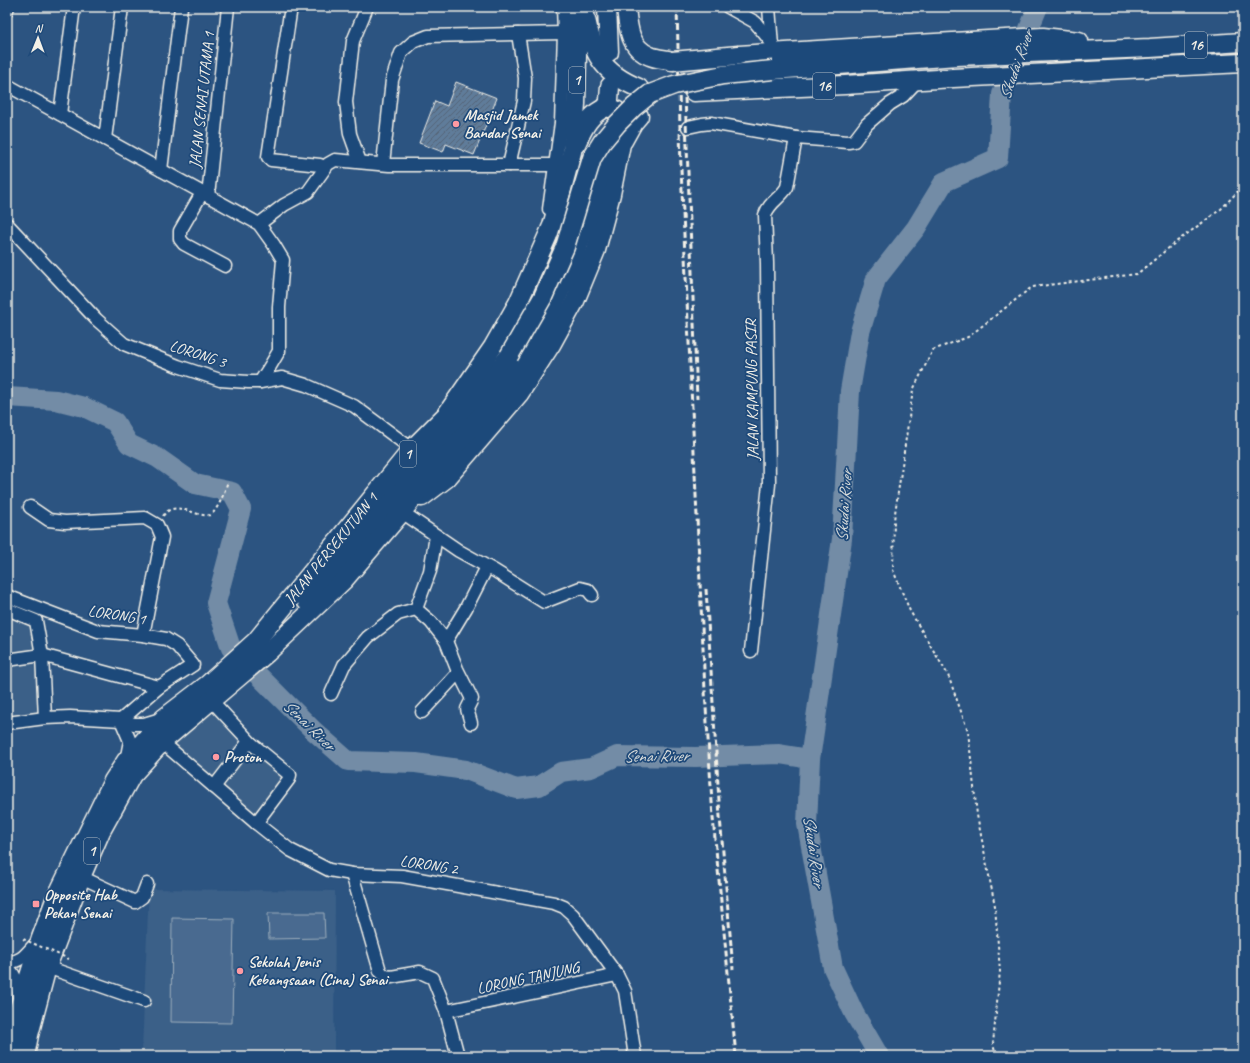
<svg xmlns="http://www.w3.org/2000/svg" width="1250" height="1063" font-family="Caveat,sans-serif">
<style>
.built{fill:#3b6088}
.pitch{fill:#496b90;stroke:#9eaebc}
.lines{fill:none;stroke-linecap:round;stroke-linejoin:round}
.river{stroke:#738ca6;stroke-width:20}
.building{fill:url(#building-hatch);stroke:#f4f1e8}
.minor-casing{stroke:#f4f1e8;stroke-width:15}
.highway-casing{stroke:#f4f1e8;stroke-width:21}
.path{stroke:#f4f1e8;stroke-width:2;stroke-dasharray:3 3;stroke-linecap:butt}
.minor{stroke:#1f4a7a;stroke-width:12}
.highway{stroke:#1f4a7a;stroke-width:18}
.rail{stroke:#f4f1e8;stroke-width:3;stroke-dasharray:6 3;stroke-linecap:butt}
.highway-bridge-casing{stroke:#f4f1e8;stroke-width:21;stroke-linecap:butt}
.path-bridge{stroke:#f4f1e8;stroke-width:2;stroke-dasharray:3 3;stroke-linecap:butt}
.highway-bridge{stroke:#1f4a7a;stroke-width:18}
.poi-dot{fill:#ff9aa2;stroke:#1f4a7a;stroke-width:1.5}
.labels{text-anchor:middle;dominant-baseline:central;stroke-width:3.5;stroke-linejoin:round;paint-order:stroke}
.shield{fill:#1f4a7a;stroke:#b4bfc7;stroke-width:1}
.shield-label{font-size:15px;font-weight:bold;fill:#f4f1e8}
.street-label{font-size:16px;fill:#f4f1e8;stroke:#1f4a7a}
.poi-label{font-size:16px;font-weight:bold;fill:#f4f1e8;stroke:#1f4a7a;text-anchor:start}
.water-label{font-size:17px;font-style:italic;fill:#dadddb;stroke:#1f4a7a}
</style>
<defs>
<pattern id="building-hatch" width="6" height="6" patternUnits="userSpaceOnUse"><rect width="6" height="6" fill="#5e7b9a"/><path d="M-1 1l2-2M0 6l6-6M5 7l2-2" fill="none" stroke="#556474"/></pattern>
</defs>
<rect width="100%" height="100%" fill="#2c5481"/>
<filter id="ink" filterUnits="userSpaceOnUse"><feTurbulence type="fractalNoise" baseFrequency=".025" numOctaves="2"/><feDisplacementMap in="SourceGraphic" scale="8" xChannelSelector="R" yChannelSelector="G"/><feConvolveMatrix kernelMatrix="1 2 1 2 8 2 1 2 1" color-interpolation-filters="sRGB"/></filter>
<g filter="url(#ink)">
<g class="built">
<polygon points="7,614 33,624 38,662 41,714 7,718"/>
<polygon points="215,708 287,775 257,818 171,744"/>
<polygon points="149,889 335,891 334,1053 142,1050"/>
</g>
<g class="pitch">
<polygon points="268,913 324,913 325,938 269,939"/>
<polygon points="172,918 234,919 232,1023 171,1022"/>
</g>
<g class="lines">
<g class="river">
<polyline points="7,397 56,400 84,407 115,422 129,444 158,458 195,484 232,492 241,509 216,603 231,648 314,731 348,761 416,763 466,770 516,789 539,786 561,772 591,768 617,756 696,757 779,754 810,759"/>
<polyline points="879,1056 854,1013 833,968 807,824 810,759 842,539 850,391 860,332 876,279 916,228 944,182 998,158 1002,94 1038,7"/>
</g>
</g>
<polygon class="building" points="456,82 497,98 474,155 446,144 443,152 419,143 435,101 447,106"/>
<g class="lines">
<g class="minor-casing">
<g id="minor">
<polyline points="291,7 268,157 271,160 320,165 325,167"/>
<polyline points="728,7 755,22 772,43"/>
<polyline points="769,7 772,46"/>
<polyline points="7,10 8,7"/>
<polyline points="7,85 259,224 274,245 283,260 279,307 279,351 269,368 260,382"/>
<polyline points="60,114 74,7"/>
<polyline points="688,127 702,124 711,123 796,138 848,142 854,141 867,124 890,104 903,96 918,80"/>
<polyline points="105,139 122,7"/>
<polyline points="360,162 350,134 346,102 353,41 367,7"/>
<polyline points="383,164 392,80 401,53 413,42 428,36 564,33"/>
<polyline points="509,165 524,101 525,78 518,34"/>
<polyline points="161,170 181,7"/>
<polyline points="202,193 180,231 180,239 184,244 225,266"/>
<polyline points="208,196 228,7"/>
<polyline points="549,209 561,123 564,33 563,7"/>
<polyline points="7,224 96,319 124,344 178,366 220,380 248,382 260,382 282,378 306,385 354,406 412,449"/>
<polyline points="259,224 284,205 308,192 328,164 335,160 389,165 555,165"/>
<polyline points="30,507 49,520 65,522 145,518 157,525 162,537 143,635"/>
<polyline points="402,512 459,551 495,571 544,602 580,588 588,590 592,595"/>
<polyline points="7,596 98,631 143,635 166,639 177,646 193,665 159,687 121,720"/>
<polyline points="7,609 36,621 42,655 45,718"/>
<polyline points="416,609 430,571 436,536"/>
<path d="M751,651L769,484L767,263L765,215C769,202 781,198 787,187L796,138"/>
<polyline points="7,660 42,655 159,687"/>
<polyline points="331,694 344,665 368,637 398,614 416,609 431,622 446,641"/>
<polyline points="211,700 252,744 290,775 289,779 256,823"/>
<polyline points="422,712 458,673"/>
<polyline points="121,720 130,741 126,761"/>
<polyline points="7,723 45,718 70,717 121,720 134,724 144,724 164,718"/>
<polyline points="471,723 467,709 472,699 457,669 446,641 466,608 487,567"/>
<polyline points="162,742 256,823 290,850 329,870 352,874 402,876 554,903 564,907 573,915 617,975 625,991 635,1056"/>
<polyline points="214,787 247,744 252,744"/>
<polyline points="352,874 380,971 385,976 391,977 420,972 433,978 446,1011 458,1056"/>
<polyline points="81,877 135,902 142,897 147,884"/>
<path d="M7,962C22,963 28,951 37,942"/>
<path d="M7,967C17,975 18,987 19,1000"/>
<polyline points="47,967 144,1001"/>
<polyline points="446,1011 617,975"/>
</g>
</g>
<g class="highway-casing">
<g id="highway">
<polyline points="607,7 609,52"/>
<path d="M626,7C628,26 629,48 650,56C657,59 665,59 672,61"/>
<path d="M585,14C592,52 601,73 639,88"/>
<polyline points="739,55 882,46 1043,37 1079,41"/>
<polyline points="773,70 957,56 1150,48 1243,42"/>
<polyline points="694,92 845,85 953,78 1243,63"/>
<polyline points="609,100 610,86"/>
<polyline points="623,141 633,123 639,116"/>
<path d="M422,497L447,478L519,394L552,343L575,301L596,250L611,194L621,144L622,118L616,110L607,107C590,113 583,129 576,144"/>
<polyline points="307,602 509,356"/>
<polyline points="9,1056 14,1025 20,1005 41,938 55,900 113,781 126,761 164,718 207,685 256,641 412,449 446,415 493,347 518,303 552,226 572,152 576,104 578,7"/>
<polyline points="25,1056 29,1035 47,967 81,877 101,831 132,775 162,742 267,653 344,580 402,512 438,467 504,387 541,333 574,261 595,195 606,147"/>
</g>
</g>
<g class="path">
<path d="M163,516C176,498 194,518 211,515C220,506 224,493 228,481"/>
<polyline points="996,1056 993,1044 1000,971 995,906 977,815 968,731 948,675 910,611 893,570 894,520 913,390 933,350 968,337 1032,287 1137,274 1176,242 1221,209 1243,186"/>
</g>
<use href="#minor" class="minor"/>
<use href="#highway" class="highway"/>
<g class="rail">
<polyline points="677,7 681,169 705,691 713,818 736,1056"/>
<polyline points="684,71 697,399"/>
<polyline points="706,589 720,817 733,969"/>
</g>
<g class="highway-bridge-casing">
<g id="highway-bridge">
<polyline points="672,61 739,55"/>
<polyline points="509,356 543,297 565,247 592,158 602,142 617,124 634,107 650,94 674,85 723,75 773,70"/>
</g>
</g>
<polyline class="path-bridge" points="23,939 69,959"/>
<use href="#highway-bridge" class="highway-bridge"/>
</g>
</g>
<g class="poi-dot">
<circle cx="456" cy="124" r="4"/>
<circle cx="216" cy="757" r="4"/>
<rect x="32" y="900" width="8" height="8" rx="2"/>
<circle cx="240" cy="971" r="4"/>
</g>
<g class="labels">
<g class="shield">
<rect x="1185" y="32" width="22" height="26" rx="3"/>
<rect x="569" y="67" width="16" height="26" rx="3"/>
<rect x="813" y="73" width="22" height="26" rx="3"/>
<rect x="400" y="441" width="16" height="26" rx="3"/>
<rect x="84" y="838" width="16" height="26" rx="3"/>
</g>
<g class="shield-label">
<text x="1196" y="45">16</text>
<text x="577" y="80">1</text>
<text x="824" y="86">16</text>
<text x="408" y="454">1</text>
<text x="92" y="851">1</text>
</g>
<g class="street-label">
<text transform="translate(202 100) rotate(-84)">JALAN SENAI UTAMA 1</text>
<text transform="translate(198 354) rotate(18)">LORONG 3</text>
<text transform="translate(752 390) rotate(-91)">JALAN KAMPUNG PASIR</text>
<text transform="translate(331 549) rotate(-51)">JALAN PERSEKUTUAN 1</text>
<text transform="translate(117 615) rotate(9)">LORONG 1</text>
<text transform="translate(429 865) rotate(9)">LORONG 2</text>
<text transform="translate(528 978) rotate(-12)">LORONG TANJUNG</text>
</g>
<g class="poi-label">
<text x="464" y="115">Masjid Jamek<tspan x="464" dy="18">Bandar Senai</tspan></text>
<text x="224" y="757">Proton</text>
<text x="44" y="895">Opposite Hab<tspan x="44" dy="18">Pekan Senai</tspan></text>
<text x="248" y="962">Sekolah Jenis<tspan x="248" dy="18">Kebangsaan (Cina) Senai</tspan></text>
</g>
<g class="water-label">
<text transform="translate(1016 65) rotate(-70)">Skudai River</text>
<text transform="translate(844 506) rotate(-86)">Skudai River</text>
<text transform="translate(309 725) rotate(44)">Senai River</text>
<text transform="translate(656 756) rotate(-1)">Senai River</text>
<text transform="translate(814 851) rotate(82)">Skudai River</text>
</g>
</g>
<rect width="1250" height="1063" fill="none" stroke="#1f4a7a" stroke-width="24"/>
<rect x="12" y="12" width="1226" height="1039" fill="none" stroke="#f4f1e8" stroke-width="1.5" filter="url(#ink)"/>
<g transform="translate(38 38) rotate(1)" stroke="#1f4a7a" stroke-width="3" paint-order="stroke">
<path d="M0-3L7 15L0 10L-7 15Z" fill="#f4f1e8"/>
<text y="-6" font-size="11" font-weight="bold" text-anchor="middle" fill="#f4f1e8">N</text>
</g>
</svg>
